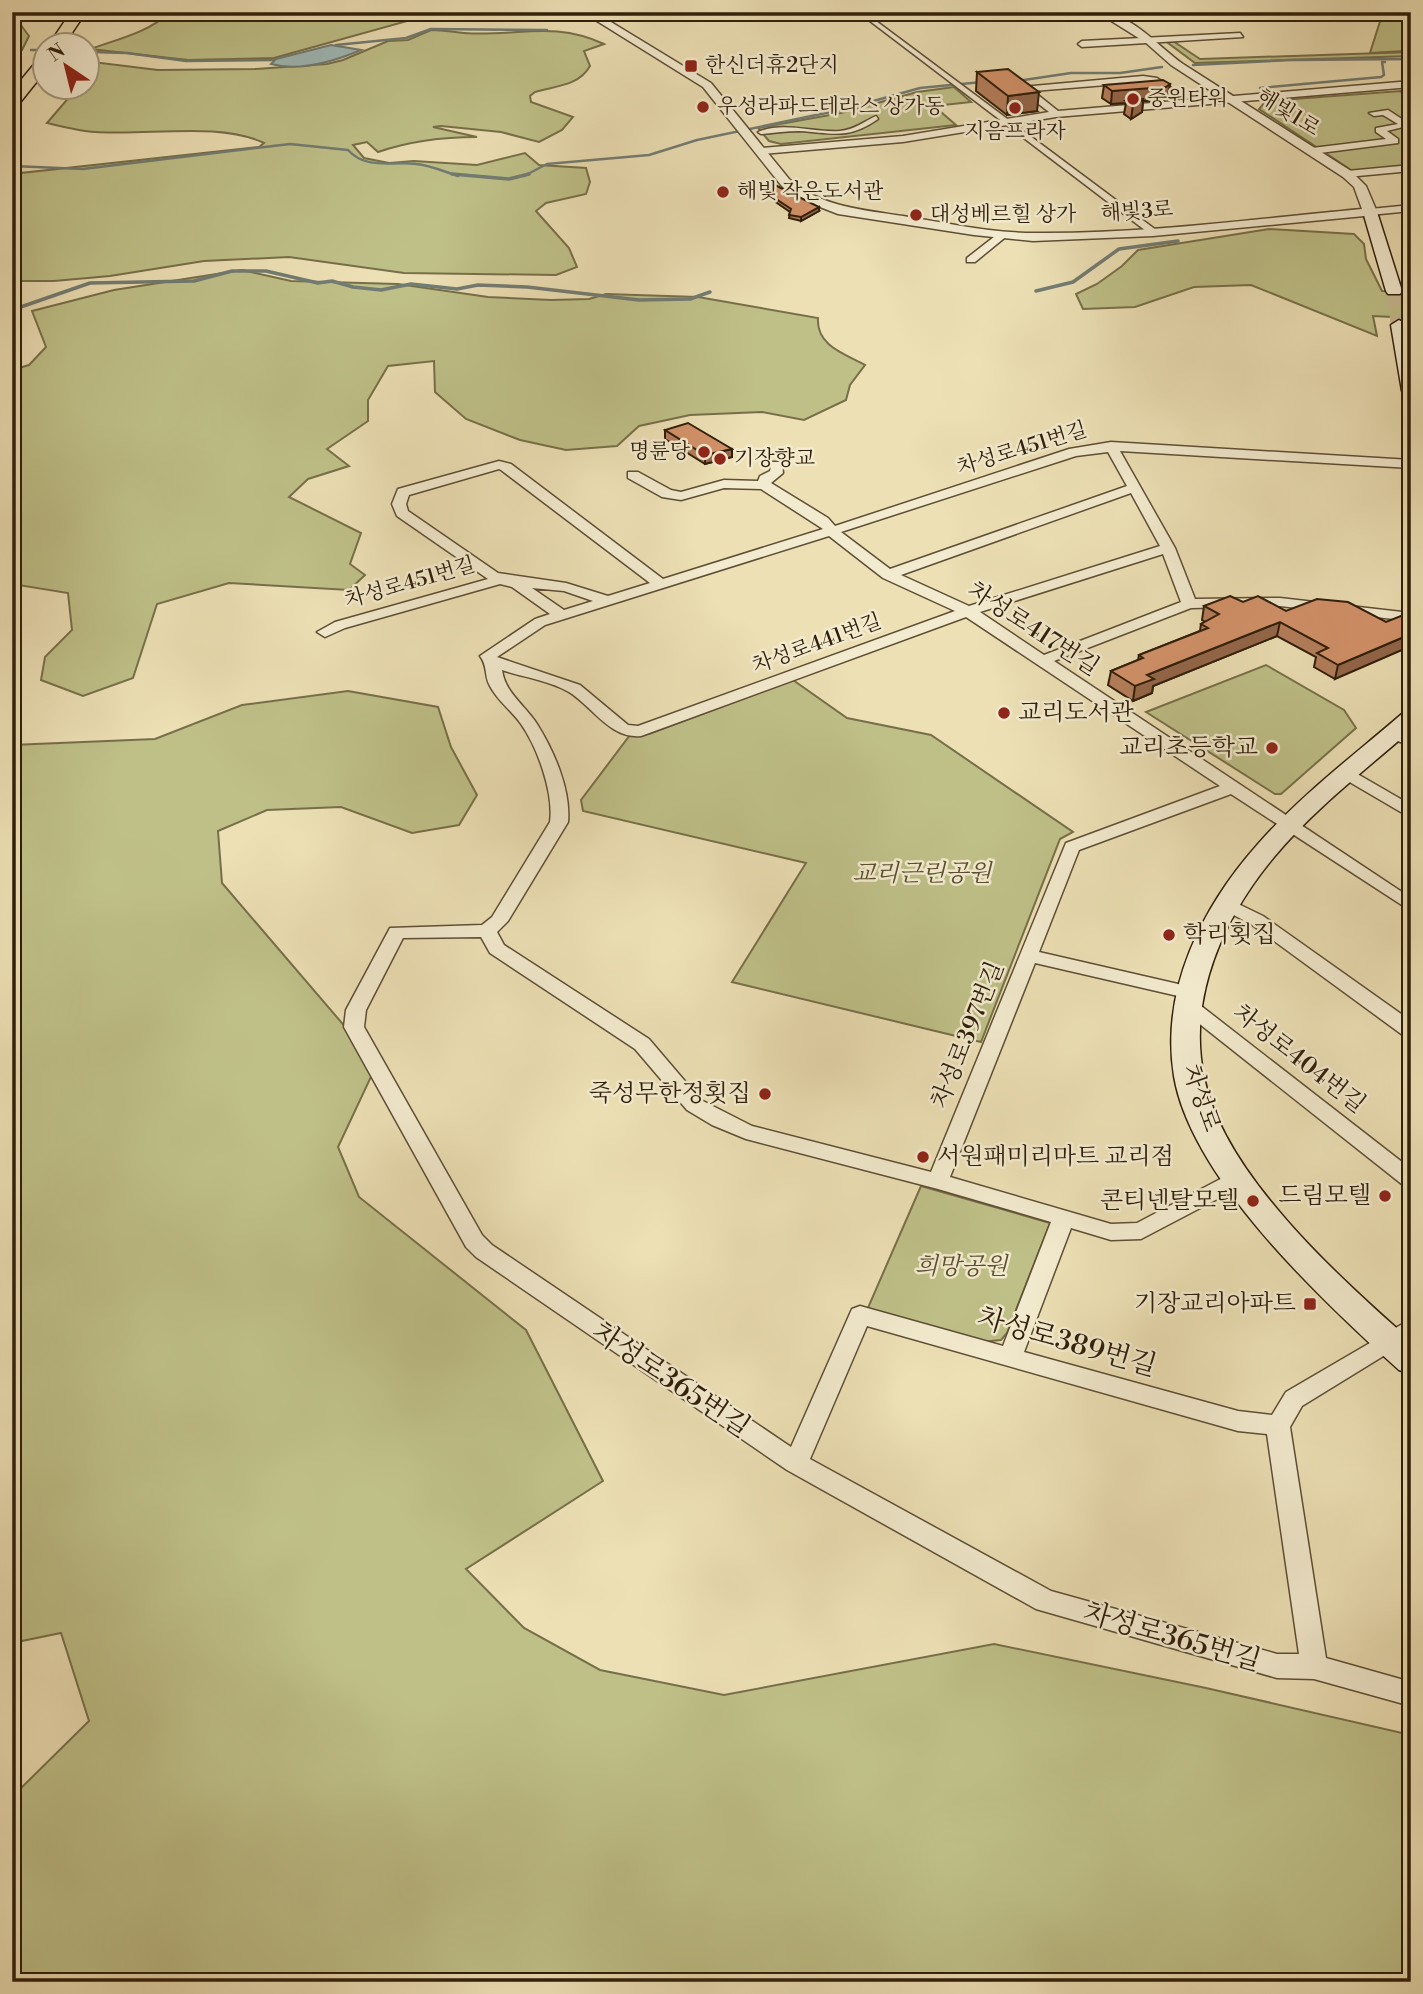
<svg xmlns="http://www.w3.org/2000/svg" width="1423" height="1994" font-family="'Libre Bodoni','Noto Serif KR',serif">
<style>
.green{fill:#bfc088;stroke:#776f49;stroke-width:2}
.water{fill:#9fbab9;stroke:#727c73;stroke-width:2}
.lines{fill:none;stroke-linecap:round;stroke-linejoin:round}
.stream-far1{stroke:#727c73;stroke-width:2.5}
.stream{stroke:#727c73;stroke-width:3.5}
.tertiary-tunnel{stroke:#c7b993;stroke-width:11;stroke-dasharray:11 5;stroke-linecap:butt}
.secondary-tunnel{stroke:#c7b993;stroke-width:16;stroke-dasharray:16 8;stroke-linecap:butt}
.pedestrian-casing{stroke:#5e4e35;stroke-width:3}
.minor-casing{stroke:#5e4e35;stroke-width:3}
.tertiary-casing{stroke:#5e4e35;stroke-width:3}
.secondary-casing{stroke:#2f1e0a;stroke-width:3}
.motorway-casing{stroke:#2f1e0a;stroke-width:3}
.pedestrian{fill:#f3ebcf;fill-rule:evenodd}
.minor{fill:#f3ebcf;fill-rule:evenodd}
.tertiary{fill:#f3ebcf;fill-rule:evenodd}
.secondary{fill:#f3ebcf;fill-rule:evenodd}
.motorway{fill:#ede0b5;fill-rule:evenodd}
.wall{fill:#b57e5b;stroke:#2f1e0a;stroke-width:2}
.shaded-wall{fill:#94664a;stroke:#2f1e0a;stroke-width:2}
.building{fill:#d3926a;stroke:#2f1e0a;stroke-width:2}
.poi-dot{fill:#8f2418;stroke:#f3ebcf;stroke-width:2.5}
.labels{text-anchor:middle;dominant-baseline:central;stroke-width:5;stroke-linejoin:round;paint-order:stroke}
.far-poi-label{font-size:21px;fill:#2f1e0a;stroke:#f3ebcf;text-anchor:start}
.far-street-label{font-size:21px;fill:#2f1e0a;stroke:#f3ebcf}
.street-label{font-size:24px;fill:#2f1e0a;stroke:#f3ebcf}
.poi-label{font-size:24px;fill:#2f1e0a;stroke:#f3ebcf;text-anchor:end}
.park-label{font-size:24px;font-style:italic;fill:#5a4f30;stroke:#f3ebcf}
.near-street-label{font-size:28px;fill:#2f1e0a;stroke:#f3ebcf}
</style>
<rect width="100%" height="100%" fill="#ede0b5"/>
<filter id="stains"><feTurbulence type="fractalNoise" baseFrequency=".00286" numOctaves="4"/><feColorMatrix values="0 0 0 0 .2 0 0 0 0 .09 0 0 0 0 .02 0 0 0 .5 -.17"/></filter>
<radialGradient id="worn" r=".72"><stop offset=".6" stop-color="#630" stop-opacity="0"/><stop offset="1" stop-color="#630" stop-opacity=".3"/></radialGradient>
<g class="green">
<path d="M170,12H431L429,15L274,58L188,60L90,49C115,40 150,32 170,12Z"/>
<polygon points="1383,12 1411,12 1411,27 1405,51 1370,53"/>
<polygon points="12,13 29,36 22,50 12,57"/>
<path d="M431,30C443,30 453,32 464,33C516,37 553,20 604,44L584,51L590,66C579,86 555,86 535,92L530,96L531,102L573,117L562,130L539,142L501,132L441,126L433,127L477,137C443,137 410,141 378,152L367,142L353,145L364,158L389,163L414,161L477,165L525,153L539,165L586,168L590,182L586,194L546,203L536,211L569,248L577,267L556,275L404,273L289,257L204,261L110,276L54,281H12V174L259,147L264,143C216,120 138,138 85,131C72,129 60,126 47,123L77,88H88V76L93,62L158,70L256,69L327,64L343,60L388,41L408,40Z"/>
<polygon points="1173,41 1200,59 1411,52 1411,56 1195,63 1168,43"/>
<polygon points="954,87 971,102 934,106 956,125 781,144 769,141 758,128 841,113 917,92"/>
<polygon points="1401,91 1411,116 1411,166 1354,172 1259,109 1266,101"/>
<polygon points="1269,229 1354,234 1364,244 1366,259 1382,291 1411,292 1411,318 1373,316 1377,336 1251,285 1194,287 1135,307 1083,309 1076,294 1097,284 1122,266 1138,250"/>
<path d="M242,270L291,281L398,284L488,297L551,300L589,299L606,294L698,297L818,318C816,346 845,354 865,365L850,385L846,400L804,420L762,412L690,415L639,426L617,446L566,450L520,440L466,419L435,392L434,361L388,366L368,400V421L327,449L349,466L308,479L289,497L361,533L350,564L365,575L349,590L229,583L157,604L133,678L83,696L41,680L45,657L72,630L68,593L12,584V370L29,365L46,347L32,311L114,290Z"/>
<polygon points="1266,665 1344,710 1356,728 1281,794 1275,794 1146,712"/>
<polygon points="793,680 847,718 931,735 1073,832 1060,839 981,1042 732,982 806,863 583,811 581,800 630,735 649,734"/>
<polygon points="348,691 438,707 451,747 477,795 459,825 412,833 341,807 267,810 218,831 222,883 377,1064 338,1147 359,1197 526,1330 603,1481 466,1569 524,1628 600,1670 724,1695 994,1644 1206,1688 1411,1735 1411,1982 12,1982 12,1797 89,1721 61,1633 12,1643 12,745 155,739 242,705"/>
<polygon points="921,1186 1050,1223 1007,1333 1001,1340 980,1342 867,1310"/>
</g>
<path class="water" d="M331,45L361,50C335,61 300,72 271,64L276,59Z"/>
<g class="lines">
<g class="stream-far1">
<polyline points="336,45 406,38 431,29 547,30"/>
<polyline points="31,50 37,50"/>
<polyline points="90,52 127,53 186,61 274,60"/>
<polyline points="1193,65 1291,60 1411,59"/>
<polyline points="1017,81 1071,73 1120,73 1162,67"/>
<polyline points="1260,88 1381,77 1384,75 1382,62 1385,62"/>
<path d="M12,166L83,169L290,144L348,150C366,170 391,161 416,164C430,165 445,172 458,176"/>
<polyline points="524,176 547,164 649,155 697,140 845,109 920,88 982,82"/>
</g>
<g class="stream">
<polyline points="452,174 509,179 529,174"/>
<polyline points="1036,291 1073,282 1119,249 1178,241"/>
<polyline points="12,310 90,283 194,281 232,271 266,271 318,283 332,281 353,287 381,290 411,284 457,289 478,285 527,287 639,300 690,299 710,292"/>
</g>
<polyline class="tertiary-tunnel" points="597,12 602,21"/>
<polyline class="secondary-tunnel" points="1394,291 1399,325"/>
<g class="pedestrian-casing">
<g id="pedestrian">
<polygon points="872,18 1156,230 1156,234 1150,234 870,21"/>
<path d="M876,116L878,119C848,140 833,133 799,131C787,131 774,133 761,134L758,132C783,121 814,133 840,131C854,130 865,121 876,116Z"/>
</g>
</g>
<g class="minor-casing">
<g id="minor">
<polygon points="1240,33 1243,37 1082,47 1078,44 1082,41"/>
<polygon points="1143,76 1157,78 1181,95 1174,97 1152,82 1143,82 1033,91 1058,111 1411,81 1411,87 1056,117 903,142 761,154 756,151 761,148 903,136 1049,112 1022,91 1022,87"/>
<polygon points="1388,110 1411,125 1387,131 1398,139 1398,143 1312,154 1307,151 1312,148 1386,139 1376,132 1376,128 1398,124 1383,115 1374,116 1369,113"/>
<polygon points="1411,165 1411,171 1347,177 1342,174 1347,171"/>
<polygon points="1411,205 1411,211 1370,215 1365,212 1370,209"/>
<polygon points="999,233 1008,235 975,262 967,262 967,258"/>
<path d="M1111,442L1411,460V468L1120,451L1175,548L1195,599L1280,598L1411,613V621L1280,606L1191,608L1054,661L1411,898V911L1231,794L1079,850L1039,952L1191,987L1198,989L1201,993L1198,997L1191,999L1035,963L950,1177L1111,1224L1137,1223L1228,1175L1236,1172L1244,1175L1247,1180L1244,1185L1141,1239L1111,1240L1071,1228L1024,1352L1238,1411L1272,1415L1286,1392L1411,1319V1339L1302,1406L1290,1427L1326,1658L1411,1682V1706L1314,1679L1277,1678L1036,1609L787,1470L476,1257L466,1247L344,1027L346,1010L390,928L482,925L492,917L550,822C554,794 538,748 521,724C512,711 497,700 490,686C484,676 488,666 480,656L535,619L550,614L512,587L500,584L345,628L325,637L317,632L335,622L488,579L397,516L392,504L398,489L499,461L511,464L663,579L823,529L761,489L724,488L681,500L662,497L628,478V472H638L671,490L681,492L724,480L758,481L760,476L770,471L772,462H782L783,473L771,483L828,518L835,526L1069,449ZM1108,452L1127,486L890,569L841,532L1076,456ZM499,469L501,470L650,583L608,596L566,583L498,573L408,511L406,504L409,495ZM1131,493L1160,546L969,606L901,575ZM829,536L883,578L955,611L638,726L628,725L580,685L497,657L545,625ZM1163,554L1181,602L1044,655L980,612ZM532,588L564,591L593,601L564,610ZM966,617L1220,786L1066,843L931,1172L752,1126L701,1100L649,1039L504,945L497,932L508,921L568,822C571,790 554,751 537,724C525,705 505,693 502,670C523,677 551,681 569,692C593,707 610,739 641,736ZM481,937L490,953L635,1049L687,1110L712,1125L746,1139L938,1189L1051,1222L1003,1346L860,1306L852,1309L791,1447L492,1245L482,1235L364,1027L366,1010L403,938ZM867,1326L1238,1431L1267,1434L1299,1654H1277L1051,1591L810,1459Z"/>
<polygon points="1393,729 1411,735 1411,746 1387,737 1385,734 1387,731"/>
<polygon points="1347,768 1411,805 1411,818 1341,777 1339,773"/>
<polygon points="1226,898 1263,916 1411,1021 1411,1037 1404,1036 1251,924 1220,908 1217,904 1220,900"/>
<polygon points="1189,1000 1196,1002 1411,1169 1411,1188 1403,1185 1182,1010 1179,1006 1182,1002"/>
</g>
</g>
<g class="tertiary-casing">
<path id="tertiary" d="M1097,12C1131,12 1157,46 1183,64C1239,100 1295,135 1351,171L1366,186L1377,212L1375,215L1153,236L1033,241L974,235L838,214L792,196L781,185L703,87L597,21L606,19L711,83L789,179C820,207 864,210 903,216C946,223 991,233 1035,233C1144,234 1254,219 1362,209L1354,187L1343,177L1171,65L1145,42Z"/>
</g>
<g class="secondary-casing">
<g id="secondary">
<polygon points="1370,208 1377,212 1402,291 1400,294 1388,294 1386,291 1363,212"/>
<polygon points="1399,320 1407,325 1411,343 1411,396 1402,391 1391,325"/>
<path d="M1411,711V730C1364,771 1314,809 1274,857C1224,917 1187,997 1204,1077C1223,1174 1339,1277 1411,1341V1374L1399,1370C1324,1302 1191,1179 1174,1076C1160,990 1202,907 1258,844C1301,795 1353,756 1403,713Z"/>
</g>
</g>
<g class="motorway-casing">
<g id="motorway">
<polygon points="71,12 86,12 63,46 48,46"/>
<polygon points="46,54 46,70 18,105 12,107 12,91 41,56"/>
</g>
</g>
<use href="#pedestrian" class="pedestrian"/>
<use href="#minor" class="minor"/>
<use href="#tertiary" class="tertiary"/>
<use href="#secondary" class="secondary"/>
<use href="#motorway" class="motorway"/>
</g>
<g class="wall">
<polygon points="977,72 1037,111 1007,115 976,91"/>
<polygon points="1170,84 1168,97 1164,100 1143,101 1142,112 1131,119 1124,114 1126,103 1111,104 1102,98 1104,85"/>
<polygon points="764,191 819,211 801,221 789,218 790,212 764,194"/>
<polygon points="665,430 732,449 732,457 705,464 665,439"/>
<polygon points="1243,602 1286,611 1386,622 1335,679 1314,667 1316,657 1277,636 1153,686 1152,693 1133,701 1108,685 1111,671 1138,660 1139,655 1200,631 1201,624 1205,622 1202,620 1204,606"/>
</g>
<g class="shaded-wall">
<polygon points="1170,84 1168,97 1164,100 1143,101 1142,112 1131,119 1133,105 1126,101 1126,103 1111,104 1112,91"/>
<polygon points="1039,92 1037,111 1007,115 1008,96"/>
<polygon points="819,207 819,211 801,221 801,217"/>
<polygon points="732,449 732,457 705,464 705,455"/>
<polygon points="1280,622 1277,636 1153,686 1152,693 1133,701 1135,686 1147,675"/>
<polygon points="1411,634 1411,646 1335,679 1338,665"/>
</g>
<g class="building">
<polygon points="1008,69 1039,92 1008,96 977,72"/>
<polygon points="1163,80 1170,84 1166,87 1112,91 1104,85"/>
<polygon points="1144,99 1133,105 1126,101"/>
<polygon points="769,182 819,207 801,217 789,215 791,209 764,191"/>
<polygon points="688,423 732,449 705,455 665,430"/>
<polygon points="1230,596 1243,602 1258,596 1286,611 1317,599 1348,602 1386,622 1411,612 1411,634 1338,665 1317,653 1328,648 1280,622 1147,675 1154,679 1135,686 1111,671 1143,658 1139,655 1208,628 1201,624 1219,614 1204,606"/>
</g>
<g class="poi-dot">
<rect x="684" y="59" width="14" height="14" rx="3.5"/>
<circle cx="1133" cy="99" r="7"/>
<circle cx="703" cy="107" r="7"/>
<circle cx="1015" cy="108" r="7"/>
<circle cx="723" cy="192" r="7"/>
<circle cx="916" cy="215" r="7"/>
<circle cx="704" cy="452" r="7"/>
<circle cx="720" cy="459" r="7"/>
<circle cx="1004" cy="713" r="7"/>
<circle cx="1272" cy="748" r="7"/>
<circle cx="1169" cy="935" r="7"/>
<circle cx="765" cy="1094" r="7"/>
<circle cx="923" cy="1157" r="7"/>
<circle cx="1385" cy="1196" r="7"/>
<circle cx="1253" cy="1201" r="7"/>
<rect x="1303" y="1297" width="14" height="14" rx="3.5"/>
</g>
<g class="labels">
<g class="far-poi-label">
<text x="705" y="66">한신더휴2단지</text>
<text x="1147" y="99">중원타워</text>
<text x="717" y="107">우성라파드테라스 상가동</text>
<text x="1015" y="132" text-anchor="middle">지음프라자</text>
<text x="737" y="192">해빛 작은도서관</text>
<text x="930" y="215">대성베르힐 상가</text>
<text x="690" y="452" text-anchor="end">명륜당</text>
<text x="734" y="459">기장향교</text>
</g>
<g class="far-street-label">
<text transform="translate(1288 113) rotate(32)">해빛1로</text>
<text transform="translate(1137 212) rotate(-4)">해빛3로</text>
<text transform="translate(1022 449) rotate(-17)">차성로451번길</text>
<text transform="translate(410 583) rotate(-16)">차성로451번길</text>
<text transform="translate(817 644) rotate(-20)">차성로441번길</text>
</g>
<g class="street-label">
<text transform="translate(1033 629) rotate(33)">차성로417번길</text>
<text transform="translate(968 1035) rotate(-68)">차성로397번길</text>
<text transform="translate(1299 1059) rotate(38)">차성로404번길</text>
<text transform="translate(1201 1098) rotate(71)">차성로</text>
</g>
<g class="poi-label">
<text x="1018" y="713" text-anchor="start">교리도서관</text>
<text x="1258" y="748">교리초등학교</text>
<text x="1183" y="935" text-anchor="start">학리횟집</text>
<text x="751" y="1094">죽성무한정횟집</text>
<text x="937" y="1157" text-anchor="start">서원패미리마트 교리점</text>
<text x="1371" y="1196">드림모텔</text>
<text x="1239" y="1201">콘티넨탈모텔</text>
<text x="1296" y="1304">기장교리아파트</text>
</g>
<g class="park-label">
<text x="922" y="874">교리근린공원</text>
<text x="961" y="1267">희망공원</text>
</g>
<g class="near-street-label">
<text transform="translate(1067 1342) rotate(16)">차성로389번길</text>
<text transform="translate(671 1380) rotate(34)">차성로365번길</text>
<text transform="translate(1172 1637) rotate(16)">차성로365번길</text>
</g>
</g>
<rect width="1423" height="1994" fill="none" stroke="#ede0b5" stroke-width="42"/>
<rect x="14" y="14" width="1395" height="1966" fill="none" stroke="#2f1e0a" stroke-width="3.5"/>
<rect x="21" y="21" width="1381" height="1952" fill="none" stroke="#2f1e0a" stroke-width="2"/>
<g transform="translate(66 66) rotate(325)"><circle r="33" fill="#f3ebcf" stroke="#a59980" stroke-width="2"/>
<path d="M0-5L12 26L0 18L-12 26Z" fill="#8f2418"/>
<text y="-10" font-size="19" font-weight="bold" text-anchor="middle" fill="#2f1e0a">N</text>
</g>
<rect width="100%" height="100%" filter="url(#stains)"/>
<rect width="100%" height="100%" fill="url(#worn)"/>
</svg>
